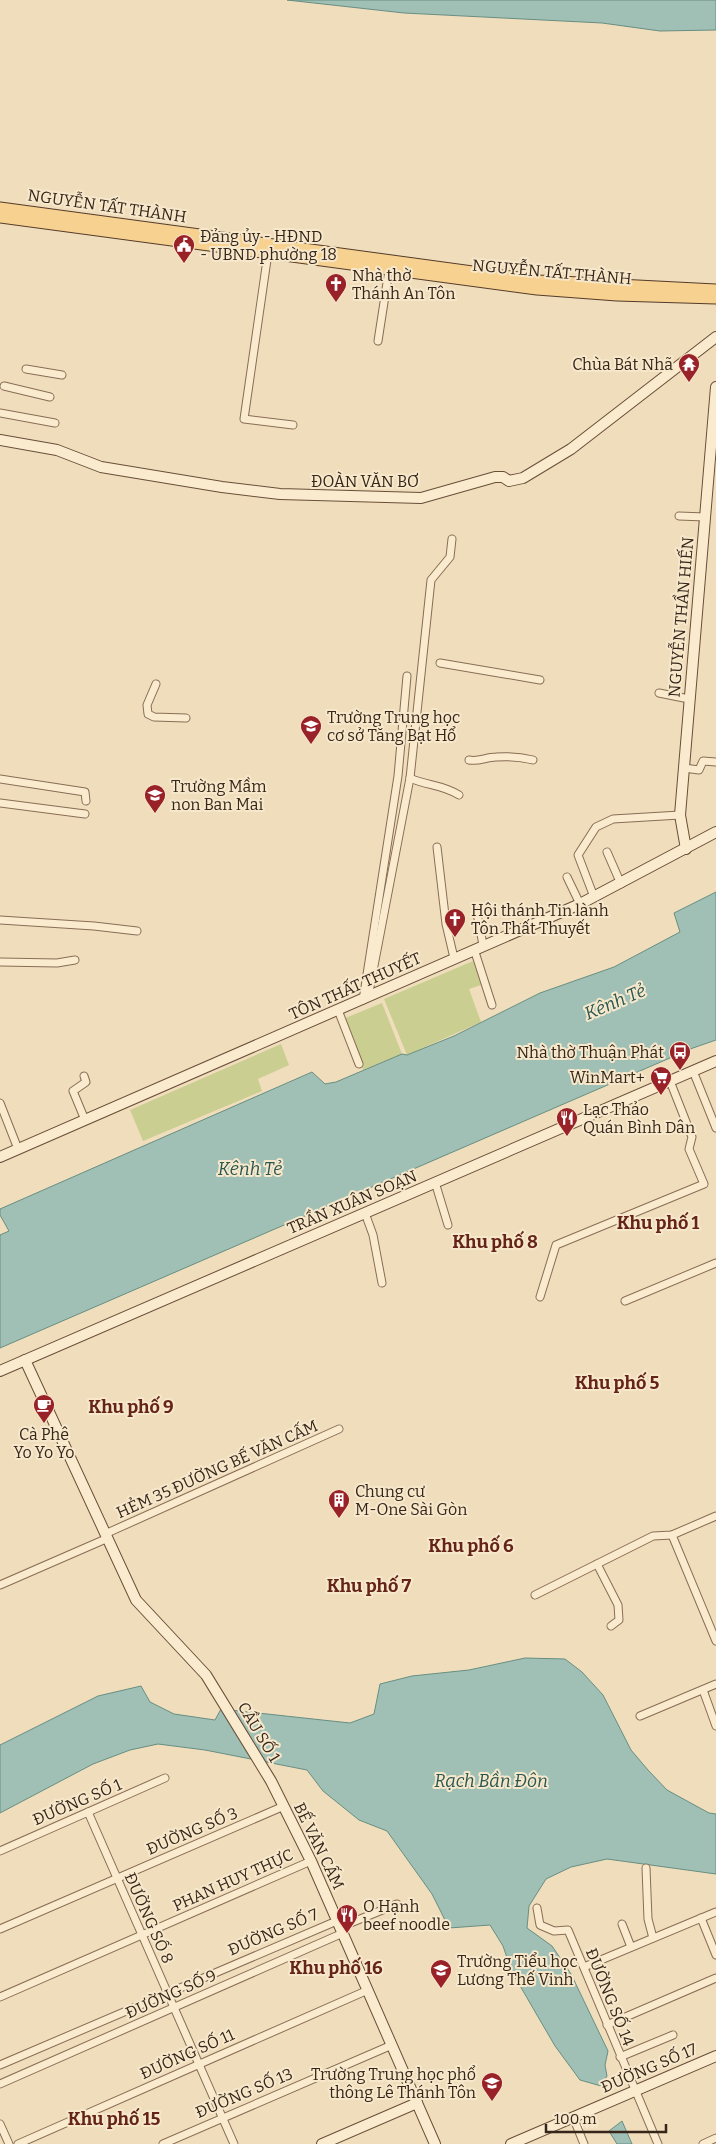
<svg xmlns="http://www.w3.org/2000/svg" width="716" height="2144" font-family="Bitter,serif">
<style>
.green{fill:#cace90}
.water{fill:#a0c0b5;stroke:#678e82}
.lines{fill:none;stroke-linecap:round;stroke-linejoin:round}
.street-casing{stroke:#886d55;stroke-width:9}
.secondary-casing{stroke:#694e38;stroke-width:12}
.primary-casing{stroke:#553b2a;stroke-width:13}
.street{stroke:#faebcf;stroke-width:7}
.secondary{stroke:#faebcf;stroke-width:10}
.primary{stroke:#f6d190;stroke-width:11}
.labels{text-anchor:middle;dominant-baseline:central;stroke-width:4;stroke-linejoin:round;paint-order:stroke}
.street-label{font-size:16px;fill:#36261a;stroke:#f7e8cc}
.poi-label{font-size:16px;fill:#36261a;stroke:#f7e8cc;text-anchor:start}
.water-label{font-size:18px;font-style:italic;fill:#295751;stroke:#f7e8cc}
.neighbourhood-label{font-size:18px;font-weight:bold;fill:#652418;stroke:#f7e8cc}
</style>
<rect width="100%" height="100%" fill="#f0ddbc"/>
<g class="green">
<polygon points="473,961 481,985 469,989 481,1022 407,1055 384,999"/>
<polygon points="382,1003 402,1054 363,1070 343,1019"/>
<polygon points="281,1044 289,1065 258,1079 262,1091 143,1141 130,1110"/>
</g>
<g class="water">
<polygon points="287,0 716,0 716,30 660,31 602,23 404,13"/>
<polygon points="716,892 716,1040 693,1048 0,1348 0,1235 9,1231 0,1215 0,1209 312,1072 325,1084 336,1082 402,1054 407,1055 454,1036 540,993 614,967 680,932 674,913"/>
<polygon points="525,1658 565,1659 582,1672 603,1695 631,1750 648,1770 667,1790 709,1813 716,1814 716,1874 607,1859 571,1867 546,1879 529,1906 527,1928 552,1946 571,1974 608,2051 605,2065 607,2076 601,2086 580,2080 555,2046 512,1972 503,1946 490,1925 449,1928 432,1894 387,1831 359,1820 323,1791 307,1770 205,1750 158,1744 130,1750 93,1764 0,1813 0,1745 98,1696 141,1686 150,1702 174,1714 215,1720 221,1709 350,1723 374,1714 380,1684 412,1676 469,1670"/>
<polygon points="622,2121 632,2144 617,2144 609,2131"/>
</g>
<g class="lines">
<g class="street-casing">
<g id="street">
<polyline points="268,253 244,419 293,425"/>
<polyline points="378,341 389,270"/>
<polyline points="26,369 62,375"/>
<polyline points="4,386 50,397"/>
<polyline points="0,413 55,423"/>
<polyline points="679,516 705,517"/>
<polyline points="440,663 540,680"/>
<polyline points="156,684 147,705 148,714 154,717 186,718"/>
<polyline points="659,693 689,699"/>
<path d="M469,760C479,762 486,757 496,757C509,756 521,757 533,760"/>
<polyline points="684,768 699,770 703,761 716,762"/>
<path d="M410,778C427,786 441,784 459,795"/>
<polyline points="0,779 85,792 86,801"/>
<polyline points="0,803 85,814"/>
<polyline points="437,847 446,924 454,958"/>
<polyline points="607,852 621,884"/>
<polyline points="567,877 580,904"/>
<polyline points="594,897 578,855 596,827 613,819 680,815"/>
<polyline points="477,913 483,945"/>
<polyline points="0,920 94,926 137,931"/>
<polyline points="474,949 492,1005"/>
<polyline points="0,962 57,963 75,960"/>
<polyline points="368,997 410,778 431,580 450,557 452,539"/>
<polyline points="363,1000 398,776 407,676"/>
<polyline points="338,1010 359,1064"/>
<polyline points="693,1071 716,1128"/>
<polyline points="84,1076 86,1082 73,1091 85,1120"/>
<polyline points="0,1103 18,1149"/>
<polyline points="435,1182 448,1225"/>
<polyline points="365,1213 373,1235 382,1283"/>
<polyline points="540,1297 556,1245 704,1184 689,1149 692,1137 670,1081"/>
<polyline points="625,1301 716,1263"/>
<polyline points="105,1534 339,1429"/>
<polyline points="672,1535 716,1641"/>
<polyline points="597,1564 618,1605 619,1620 611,1626"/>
<polyline points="0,1585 108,1538"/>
<polyline points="535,1595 653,1536 672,1535 716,1516"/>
<polyline points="703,1690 716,1726"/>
<polyline points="640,1716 716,1684"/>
<polyline points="88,1812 234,2144"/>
<polyline points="0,1851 165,1778"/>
<polyline points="646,1868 648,1919 653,1938"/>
<polyline points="537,1908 540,1925 554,1931 568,1930 658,2144"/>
<polyline points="701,1918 716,1955"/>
<polyline points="622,1924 631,1947"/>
<polyline points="0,1929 284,1806"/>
<polyline points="584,1967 716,1912"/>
<polyline points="0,1997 311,1861"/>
<polyline points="607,2025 716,1978"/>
<polyline points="620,2057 673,2035"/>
<polyline points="0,2065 339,1920"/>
<polyline points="0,2084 343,1933 348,1924 397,1904"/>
<polyline points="573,2117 584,2144"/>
<polyline points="0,2124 9,2144"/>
<polyline points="18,2144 368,1990"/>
<polyline points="163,2144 392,2045"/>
<polyline points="703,2144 716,2138"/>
</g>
</g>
<g class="secondary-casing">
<g id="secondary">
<polyline points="0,440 57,450 101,467 222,487 280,494 421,498 495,477 503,477 509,481 523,478 571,449 716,337"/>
<polyline points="686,849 680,815 716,387"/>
<polyline points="0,1157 580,904 716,832"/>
<polyline points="25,1360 136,1600 206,1675 271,1781 311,1861 435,2144"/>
<polyline points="0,1371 716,1061"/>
<polyline points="322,2144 417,2103"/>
<polyline points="511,2144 716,2056"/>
</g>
</g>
<g class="primary-casing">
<g id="primary">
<polyline points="0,208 540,281 716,290"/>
<polyline points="0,217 537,289 617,295 716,298"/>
</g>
</g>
<use href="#street" class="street"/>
<use href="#secondary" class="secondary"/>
<use href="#primary" class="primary"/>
</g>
<defs>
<g id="civic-pin" transform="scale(1.125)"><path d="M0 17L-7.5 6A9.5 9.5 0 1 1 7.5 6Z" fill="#992229" stroke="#f7e8cc"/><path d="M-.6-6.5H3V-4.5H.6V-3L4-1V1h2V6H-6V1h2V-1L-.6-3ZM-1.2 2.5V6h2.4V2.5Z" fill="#fff"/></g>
<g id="church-pin" transform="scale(1.125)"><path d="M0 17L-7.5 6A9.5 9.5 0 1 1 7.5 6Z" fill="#992229" stroke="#f7e8cc"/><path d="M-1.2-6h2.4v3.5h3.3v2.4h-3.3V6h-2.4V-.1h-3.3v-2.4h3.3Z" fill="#fff"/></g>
<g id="temple-pin" transform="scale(1.125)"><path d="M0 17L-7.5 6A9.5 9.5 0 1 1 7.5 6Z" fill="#992229" stroke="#f7e8cc"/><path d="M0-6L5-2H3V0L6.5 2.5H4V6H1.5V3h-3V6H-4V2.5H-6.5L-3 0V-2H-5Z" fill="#fff"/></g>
<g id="school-pin" transform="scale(1.125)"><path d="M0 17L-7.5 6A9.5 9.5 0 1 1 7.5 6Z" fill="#992229" stroke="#f7e8cc"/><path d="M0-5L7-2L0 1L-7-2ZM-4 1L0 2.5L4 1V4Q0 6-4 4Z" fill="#fff"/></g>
<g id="bus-pin" transform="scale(1.125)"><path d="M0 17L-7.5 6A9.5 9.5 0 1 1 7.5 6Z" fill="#992229" stroke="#f7e8cc"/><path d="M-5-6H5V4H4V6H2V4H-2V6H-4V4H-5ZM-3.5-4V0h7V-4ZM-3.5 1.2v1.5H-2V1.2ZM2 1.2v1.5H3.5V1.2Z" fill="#fff"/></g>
<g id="supermarket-pin" transform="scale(1.125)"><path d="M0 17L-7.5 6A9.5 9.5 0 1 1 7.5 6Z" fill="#992229" stroke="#f7e8cc"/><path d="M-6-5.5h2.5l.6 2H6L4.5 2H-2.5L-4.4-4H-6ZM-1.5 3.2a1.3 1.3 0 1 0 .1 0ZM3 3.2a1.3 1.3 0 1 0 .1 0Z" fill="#fff"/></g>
<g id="restaurant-pin" transform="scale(1.125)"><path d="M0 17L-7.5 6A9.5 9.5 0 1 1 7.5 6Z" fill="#992229" stroke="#f7e8cc"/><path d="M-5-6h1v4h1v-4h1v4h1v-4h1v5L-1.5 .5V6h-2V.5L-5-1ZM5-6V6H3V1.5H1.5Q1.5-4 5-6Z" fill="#fff"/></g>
<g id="cafe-pin" transform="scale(1.125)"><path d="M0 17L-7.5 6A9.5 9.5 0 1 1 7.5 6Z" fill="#992229" stroke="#f7e8cc"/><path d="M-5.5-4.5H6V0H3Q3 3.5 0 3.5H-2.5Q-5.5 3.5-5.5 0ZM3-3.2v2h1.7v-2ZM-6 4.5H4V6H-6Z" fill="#fff"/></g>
<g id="building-pin" transform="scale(1.125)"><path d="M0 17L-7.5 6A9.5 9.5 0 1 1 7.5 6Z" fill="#992229" stroke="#f7e8cc"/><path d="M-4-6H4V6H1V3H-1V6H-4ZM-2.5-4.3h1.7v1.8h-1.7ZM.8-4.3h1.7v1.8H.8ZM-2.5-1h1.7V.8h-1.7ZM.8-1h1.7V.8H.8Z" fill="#fff"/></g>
</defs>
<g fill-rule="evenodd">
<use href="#civic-pin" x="184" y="245"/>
<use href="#church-pin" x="336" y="284"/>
<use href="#temple-pin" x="689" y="364"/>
<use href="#school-pin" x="311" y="726"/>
<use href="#school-pin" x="155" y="795"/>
<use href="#church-pin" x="455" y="919"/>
<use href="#bus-pin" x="680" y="1052"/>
<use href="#supermarket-pin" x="661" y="1077"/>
<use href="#restaurant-pin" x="567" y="1118"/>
<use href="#cafe-pin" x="44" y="1405"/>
<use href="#building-pin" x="339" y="1500"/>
<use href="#restaurant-pin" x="347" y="1915"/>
<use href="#school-pin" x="441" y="1970"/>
<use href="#school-pin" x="492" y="2083"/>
</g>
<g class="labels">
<g class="street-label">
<text transform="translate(107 206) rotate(8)">NGUYỄN TẤT THÀNH</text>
<text transform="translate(552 272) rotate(5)">NGUYỄN TẤT THÀNH</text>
<text x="365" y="481">ĐOÀN VĂN BƠ</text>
<text transform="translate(681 617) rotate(-85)">NGUYỄN THẦN HIẾN</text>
<text transform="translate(355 986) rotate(-24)">TÔN THẤT THUYẾT</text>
<text transform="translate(352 1202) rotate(-23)">TRẦN XUÂN SOẠN</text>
<text transform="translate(217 1469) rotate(-24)">HẺM 35 ĐƯỜNG BẾ VĂN CẤM</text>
<text transform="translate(259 1732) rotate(59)">CẦU SỐ 1</text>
<text transform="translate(77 1802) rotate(-23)">ĐƯỜNG SỐ 1</text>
<text transform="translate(192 1831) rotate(-23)">ĐƯỜNG SỐ 3</text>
<text transform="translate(319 1846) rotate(64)">BẾ VĂN CẤM</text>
<text transform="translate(233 1880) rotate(-24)">PHAN HUY THỰC</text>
<text transform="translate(149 1918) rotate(66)">ĐƯỜNG SỐ 8</text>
<text transform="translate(273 1932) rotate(-23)">ĐƯỜNG SỐ 7</text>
<text transform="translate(171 1994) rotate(-24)">ĐƯỜNG SỐ 9</text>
<text transform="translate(610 1997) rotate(68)">ĐƯỜNG SỐ 14</text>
<text transform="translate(187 2054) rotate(-24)">ĐƯỜNG SỐ 11</text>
<text transform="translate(649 2068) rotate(-23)">ĐƯỜNG SỐ 17</text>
<text transform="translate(244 2093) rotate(-23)">ĐƯỜNG SỐ 13</text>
</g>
<g class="poi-label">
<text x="200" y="236">Đảng ủy - HĐND<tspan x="200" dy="18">- UBND phường 18</tspan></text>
<text x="352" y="275">Nhà thờ<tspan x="352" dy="18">Thánh An Tôn</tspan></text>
<text x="673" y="364" text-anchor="end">Chùa Bát Nhã</text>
<text x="327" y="717">Trường Trung học<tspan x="327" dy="18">cơ sở Tăng Bạt Hổ</tspan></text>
<text x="171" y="786">Trường Mầm<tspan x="171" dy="18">non Ban Mai</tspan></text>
<text x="471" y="910">Hội thánh Tin lành<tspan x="471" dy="18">Tôn Thất Thuyết</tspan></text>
<text x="664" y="1052" text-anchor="end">Nhà thờ Thuận Phát</text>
<text x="645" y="1077" text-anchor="end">WinMart+</text>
<text x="583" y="1109">Lạc Thảo<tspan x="583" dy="18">Quán Bình Dân</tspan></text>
<text x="44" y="1434" text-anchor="middle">Cà Phê<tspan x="44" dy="18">Yo Yo Yo</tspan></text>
<text x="355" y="1491">Chung cư<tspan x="355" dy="18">M-One Sài Gòn</tspan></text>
<text x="363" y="1906">O Hạnh<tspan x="363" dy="18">beef noodle</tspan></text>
<text x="457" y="1961">Trường Tiểu học<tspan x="457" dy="18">Lương Thế Vinh</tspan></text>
<text x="476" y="2074" text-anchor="end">Trường Trung học phổ<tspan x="476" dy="18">thông Lê Thánh Tôn</tspan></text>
</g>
<g class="water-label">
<text transform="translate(615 1002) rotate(-23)">Kênh Tẻ</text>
<text x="250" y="1169">Kênh Tẻ</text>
<text x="491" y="1781">Rạch Bần Đôn</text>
</g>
<g class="neighbourhood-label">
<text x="658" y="1223">Khu phố 1</text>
<text x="495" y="1242">Khu phố 8</text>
<text x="617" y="1383">Khu phố 5</text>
<text x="131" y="1407">Khu phố 9</text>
<text x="471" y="1546">Khu phố 6</text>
<text x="369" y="1586">Khu phố 7</text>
<text x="336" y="1968">Khu phố 16</text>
<text x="114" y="2119">Khu phố 15</text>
</g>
</g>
<path d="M546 2124v8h120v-8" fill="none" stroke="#36261a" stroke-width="2.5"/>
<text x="554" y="2124" font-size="15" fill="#36261a" stroke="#f7e8cc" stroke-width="4" paint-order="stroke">100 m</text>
</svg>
